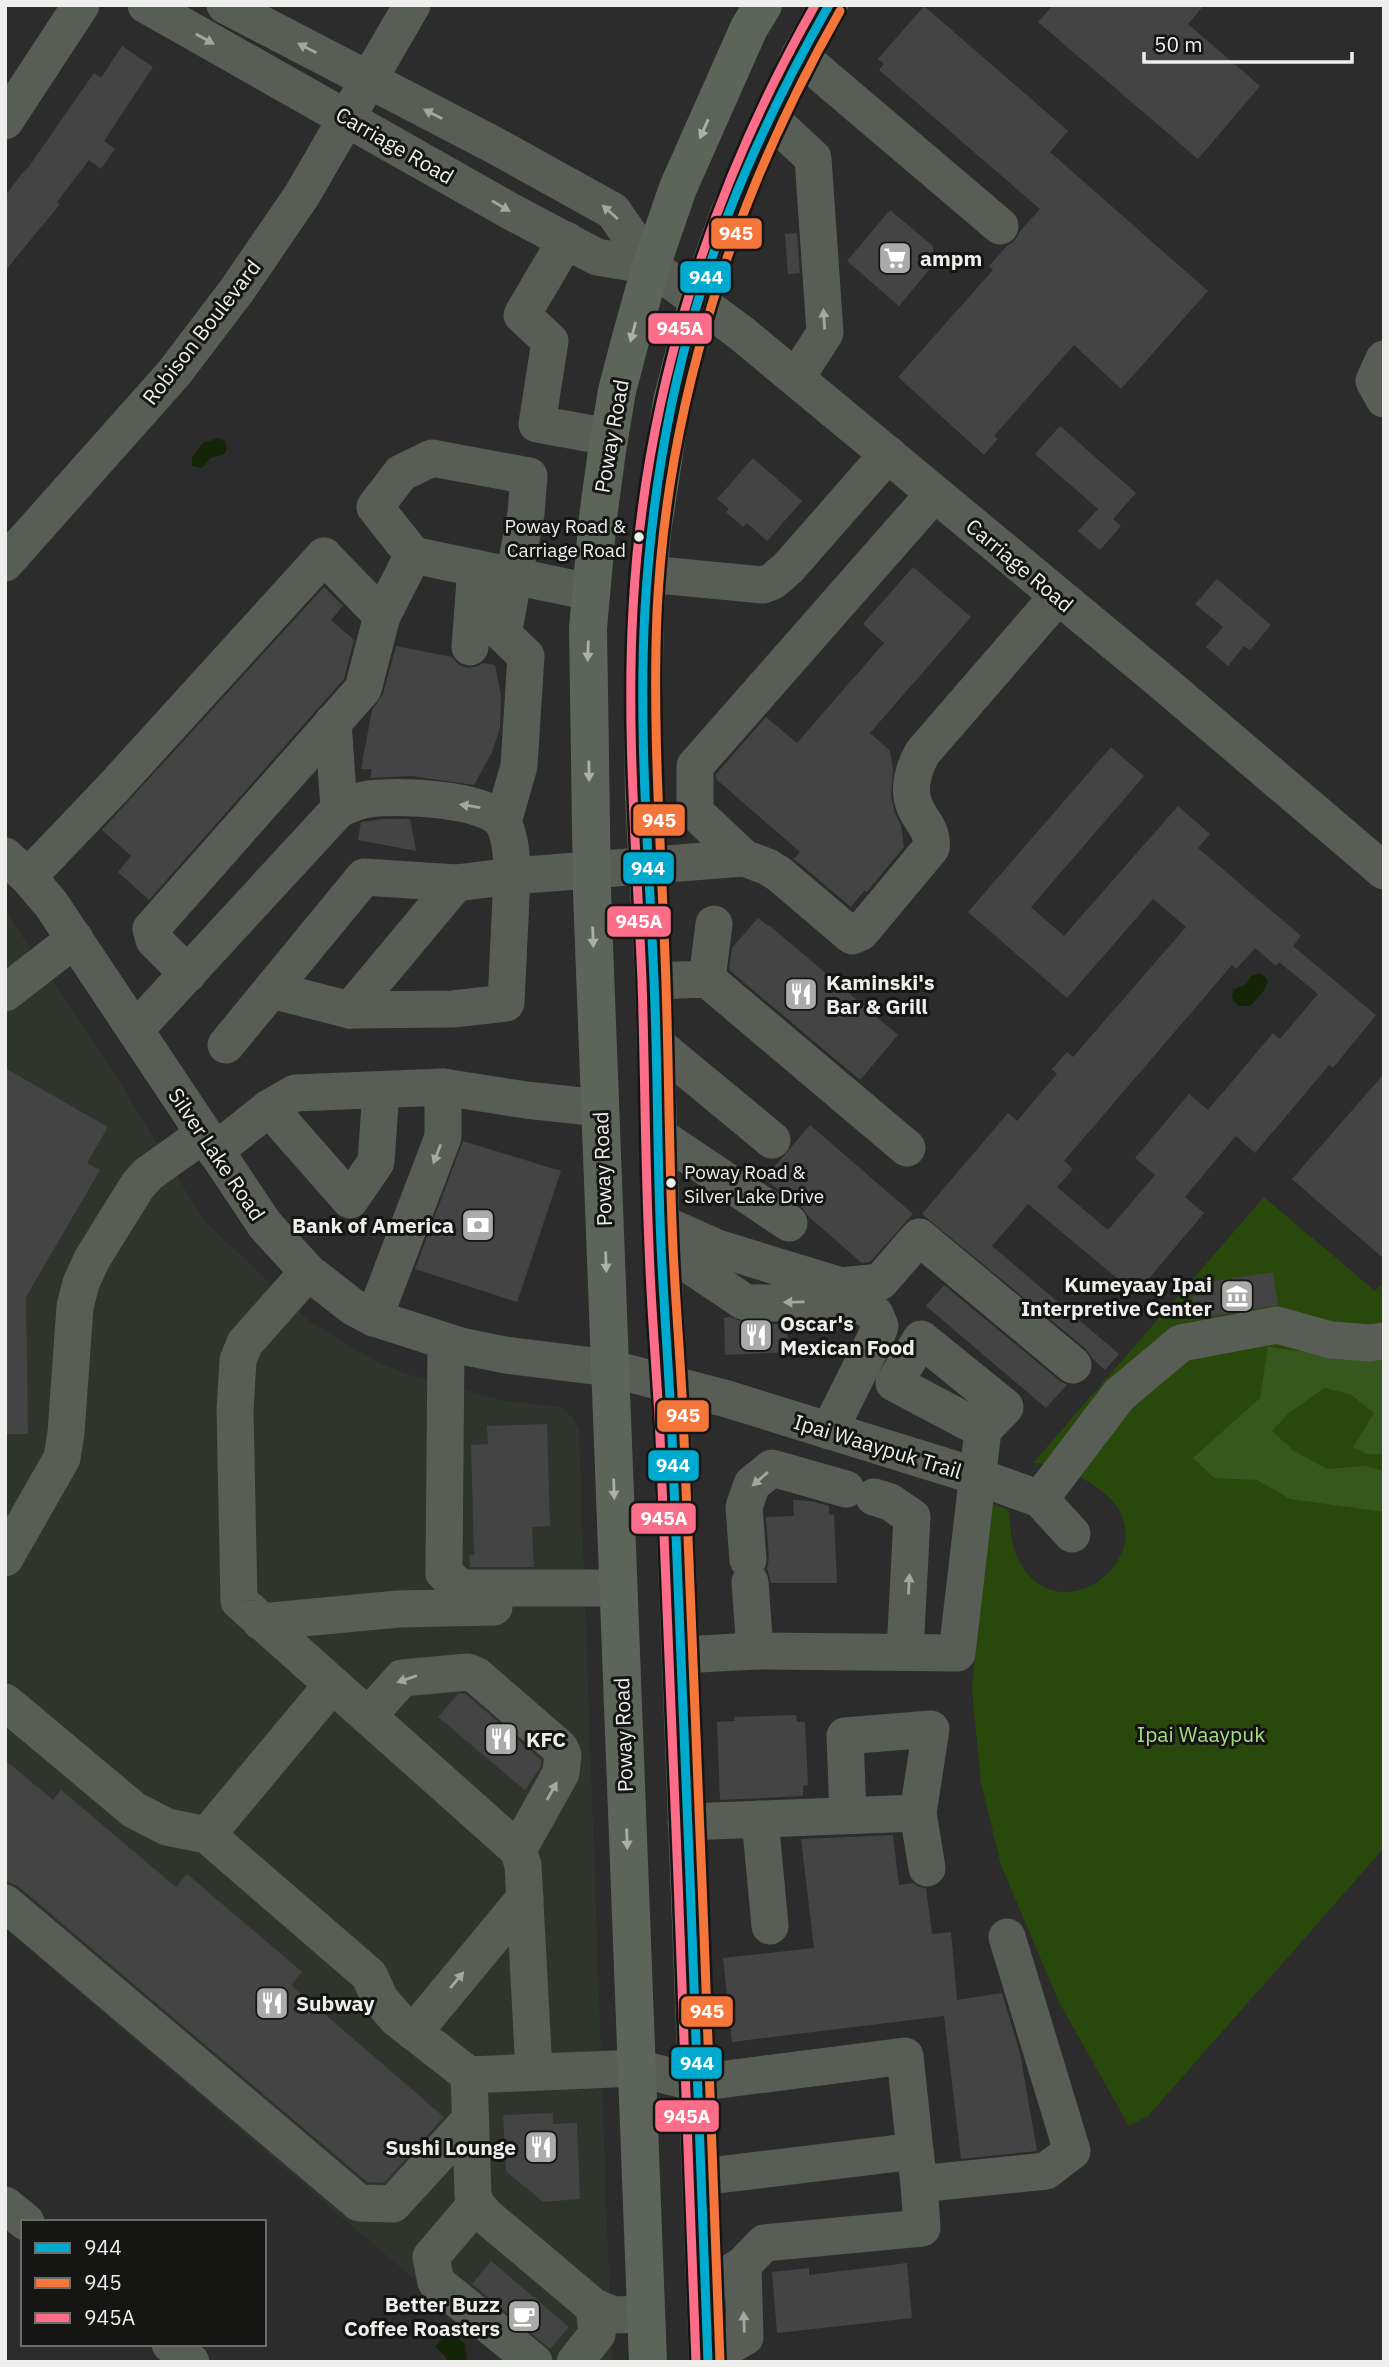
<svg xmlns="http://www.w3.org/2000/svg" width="1389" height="2367" font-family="'IBM Plex Sans',sans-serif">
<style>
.built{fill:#2f342d}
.green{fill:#29480b}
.forest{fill:#36571d}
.water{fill:#132506}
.building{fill:#434443;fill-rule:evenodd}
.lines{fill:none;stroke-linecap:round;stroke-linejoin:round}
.minor{stroke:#585d55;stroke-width:37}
.major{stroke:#5d6459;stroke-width:38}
.bus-1-casing{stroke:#151514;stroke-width:14}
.bus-2-casing{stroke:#151514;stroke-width:14}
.bus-3-casing{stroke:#151514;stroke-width:14}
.bus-1{stroke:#00a9ce;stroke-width:9}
.bus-2{stroke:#f5763a;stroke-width:9}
.bus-3{stroke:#fb6d88;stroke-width:9}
.oneway{fill:#a3a6a1}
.oneway2{fill:#adb0aa}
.bus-dot{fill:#eeefed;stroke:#151514;stroke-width:2.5}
.labels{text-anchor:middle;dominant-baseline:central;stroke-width:6;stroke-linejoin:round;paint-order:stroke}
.bus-label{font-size:19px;fill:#eeefed;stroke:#151514;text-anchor:end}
.street-label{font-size:21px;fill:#eeefed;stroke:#151514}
.poi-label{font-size:21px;font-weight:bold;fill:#eeefed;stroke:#151514;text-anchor:start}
.park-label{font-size:21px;fill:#a6de82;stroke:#151514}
.line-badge{stroke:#151514;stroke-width:2.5}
.badge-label{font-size:19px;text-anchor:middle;font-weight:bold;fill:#fff}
</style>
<rect width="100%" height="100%" fill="#2c2c2c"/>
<polygon class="built" points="5,911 111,1068 203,1219 309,1321 375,1361 407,1374 500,1400 561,1407 572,1417 579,1429 612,2362 511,2362 5,1929"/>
<path class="green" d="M1264,1197L1375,1291L1384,1282V1848L1148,2116L1129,2126L1059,2002L1001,1865L981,1783L972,1691L988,1502L1006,1509L1009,1513C1011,1527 1011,1542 1016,1555C1059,1649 1185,1541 1092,1484C1073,1472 1055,1465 1033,1463Z"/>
<polygon class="forest" points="1268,1347 1376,1361 1384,1358 1384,1450 1381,1454 1367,1454 1353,1447 1374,1413 1350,1394 1324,1388 1288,1414 1272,1431 1294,1451 1327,1469 1366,1466 1384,1471 1384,1512 1290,1499 1257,1480 1214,1478 1193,1458 1260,1398"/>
<g class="water">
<polygon points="218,438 225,441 227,448 225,454 210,458 202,468 192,466 192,457 203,443"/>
<polygon points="1259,973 1265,976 1268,981 1264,991 1250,1006 1238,1006 1232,998 1233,990 1246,984 1251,976"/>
<polygon points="449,2330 465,2344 467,2362 447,2362 445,2356 435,2347"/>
</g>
<g class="building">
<polygon points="1053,5 1204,5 1188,24 1260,86 1198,159 1038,22"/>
<polygon points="924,6 1068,131 1050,152 1208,291 1121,389 1074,345 994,436 998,439 984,455 898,377 993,270 989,266 1007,246 1015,240 1020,231 1040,209 879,70 884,64 878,59"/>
<polygon points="122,46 153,67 104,141 115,149 101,169 89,160 57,202 60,204 5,271 5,196 24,171 25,172 94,73 101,78"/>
<polygon points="890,210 933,246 933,265 899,306 847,261"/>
<polygon points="797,233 800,273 788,274 785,234"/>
<polygon points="1060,426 1136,493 1113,519 1121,526 1100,550 1078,531 1098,509 1035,454"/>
<polygon points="753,458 802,501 767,541 747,523 743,527 726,512 729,509 717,499"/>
<polygon points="913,567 971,617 870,733 890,751 893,770 891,796 895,814 901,825 904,847 867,892 864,891 851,907 794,859 800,852 716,779 716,774 766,717 797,743 884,643 863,624"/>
<polygon points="1217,579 1271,625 1250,650 1244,646 1228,666 1206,647 1223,627 1195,604"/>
<polygon points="324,587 343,606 331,620 354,640 344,679 149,900 118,872 131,856 102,830"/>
<polygon points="396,646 452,657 459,665 468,668 478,666 483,663 495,665 501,695 500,728 492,752 474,785 412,776 370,778 372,769 361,769 372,710 383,694"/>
<path d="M1111,747L1144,776L1031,907L1064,936L1178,806L1210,834L1198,848L1301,936L1293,946L1376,1015L1333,1068L1329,1065L1255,1153L1236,1136L1185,1197L1204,1213L1136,1294L1028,1204L992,1246L1119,1354L1105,1370L1093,1359L1086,1349L922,1214L1008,1113L1017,1121L1057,1074L1052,1069L1067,1052L1073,1057L1186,927L1153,899L1067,998L968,912ZM1255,948L1276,966L1279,962L1318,994L1280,1039L1273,1033L1208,1110L1189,1094L1135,1158L1155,1175L1108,1230L1057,1187L1073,1169L1064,1161L1232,965L1236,969Z"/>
<polygon points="383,819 410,819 416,851 358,840 361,822"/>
<polygon points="758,918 768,926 769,925 898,1035 860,1080 729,970 732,948"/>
<polygon points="5,1068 108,1127 87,1163 100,1170 26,1297 28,1434 5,1434"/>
<polygon points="1384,1074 1384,1259 1292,1179"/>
<polygon points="810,1125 913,1214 870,1262 862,1263 809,1217 801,1206 764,1179"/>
<polygon points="463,1141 561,1171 517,1302 415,1269"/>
<polygon points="1273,1272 1278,1305 1196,1319 1192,1296 1204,1295 1202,1283"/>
<polygon points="944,1285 1060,1381 1067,1385 1046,1408 926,1306"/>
<polygon points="730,1317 750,1324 787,1324 788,1352 725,1355 724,1318"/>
<polygon points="547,1424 550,1526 532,1527 534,1567 470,1567 469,1555 474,1555 471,1445 488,1444 487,1426"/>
<polygon points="793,1500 811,1501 829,1506 829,1514 834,1515 837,1583 771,1583 767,1569 769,1558 766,1517 794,1516"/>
<polygon points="458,1694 466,1694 541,1760 541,1766 525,1790 438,1717"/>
<polygon points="796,1715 797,1722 805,1722 808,1785 803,1786 803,1796 720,1800 717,1722 735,1721 734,1717"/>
<polygon points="5,1760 53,1800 61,1790 176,1887 187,1874 302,1972 291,1985 444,2117 384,2183 367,2182 19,1887 5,1880"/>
<polygon points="893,1835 899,1885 913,1883 919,1887 926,1888 932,1934 951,1932 957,2000 1002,1993 1020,2053 1037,2151 961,2159 944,2016 732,2042 723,1958 814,1948 801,1839"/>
<polygon points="553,2113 553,2124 577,2123 580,2199 543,2202 506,2171 503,2115"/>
<polygon points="491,2261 569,2327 550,2349 472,2284"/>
<polygon points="907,2263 912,2318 777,2333 772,2272 809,2268 809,2275"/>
</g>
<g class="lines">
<g class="minor">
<polyline points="146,5 510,211 597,257 651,266"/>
<polyline points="225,5 494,145 613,211 651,266 741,333 1161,681 1384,871"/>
<polyline points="800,56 1000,226"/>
<polyline points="770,118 813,158 825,333 796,378"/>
<polyline points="5,121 81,5"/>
<polyline points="566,240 522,315 550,341 537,424 609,437"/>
<polyline points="1384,359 1374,381 1384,399"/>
<path d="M934,494L695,766V812L744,858L768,867L779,874L852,936L861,932L931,848C934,831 921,821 915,807C907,789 914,767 923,752L1058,596"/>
<polyline points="413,555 375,507 401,473 432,458 529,476 526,513 503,634 526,656 519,766 503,822"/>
<polyline points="5,563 174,373 237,290 302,195 412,5"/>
<polyline points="648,574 763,585 773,581 788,568 888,454"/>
<polyline points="382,616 413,555 590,592"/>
<polyline points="470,647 476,568"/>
<path d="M339,809C348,805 359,800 369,799C396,795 489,798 503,823C511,837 512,859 512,876L744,858"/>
<polyline points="5,856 28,877 51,904 265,1225 308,1272 353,1307 374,1318 461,1346 505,1355 609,1368 727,1399 976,1476 1040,1499 1072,1534"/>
<polyline points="28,877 112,789 324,556 382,616 363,689 151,929 154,940 188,974"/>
<polyline points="707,979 714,924"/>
<polyline points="654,981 707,979 907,1148"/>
<polyline points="5,993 75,939"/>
<polyline points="350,1010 456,883"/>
<polyline points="135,1030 339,809 333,722"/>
<polyline points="656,1044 772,1140"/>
<polyline points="226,1045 364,877 456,883 512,876 506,1003 453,1009 350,1010 272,990"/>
<polyline points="269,1108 350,1200 376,1162 381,1090"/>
<polyline points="658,1135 789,1223"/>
<polyline points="215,1151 269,1108 295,1093 443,1087 526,1100 600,1108"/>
<polyline points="661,1223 717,1248 841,1286 880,1282 919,1237 1073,1365"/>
<polyline points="661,1246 743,1301 750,1303 857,1302 875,1314 880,1326 875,1339 829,1431"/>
<polyline points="308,1272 245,1343 238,1360 235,1410 239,1601 518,1850 523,1865 534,2071"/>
<polyline points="374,1318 443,1137 443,1087"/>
<polyline points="446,1342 444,1573 461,1588 617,1588"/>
<polyline points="874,1497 890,1502 912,1517 905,1652"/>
<polyline points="1040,1499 1119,1395 1181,1343 1277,1325 1331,1340 1370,1343 1384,1341"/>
<polyline points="5,1558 62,1458 66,1433 75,1307 81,1283 92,1259 138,1185 148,1174 204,1134"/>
<polyline points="748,1560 744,1507 752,1484 772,1468 846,1489"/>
<polyline points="750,1582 755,1651"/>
<polyline points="261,1622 398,1609 494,1607"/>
<polyline points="681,1655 755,1651 957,1653 983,1430 894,1383 921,1339 1005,1407 983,1430"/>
<polyline points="5,1702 134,1810 167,1827 207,1835 369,1975 380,1999 397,2019 469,2075"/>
<polyline points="368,1716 402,1678 468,1672 477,1676 560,1748 563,1755 561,1773 518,1850"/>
<polyline points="848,1815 845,1736 931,1729 918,1813"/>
<polyline points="760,1819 770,1926"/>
<polyline points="686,1822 918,1813 927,1868"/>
<polyline points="207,1835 332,1685"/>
<polyline points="5,1903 359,2203 393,2204 470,2120"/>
<polyline points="414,2032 525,1898"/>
<polyline points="915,2151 919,2184 1046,2171 1072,2151 1007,1937"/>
<polyline points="476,2204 431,2257 436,2282 534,2362"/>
<polyline points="5,2205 26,2222"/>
<polyline points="705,2288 743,2265 764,2243 922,2228 919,2184"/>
<polyline points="646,2314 614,2315 594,2307 486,2216 476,2204 473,2194 469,2075 637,2068 696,2083 905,2056 915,2151 701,2177"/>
<polyline points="170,2344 191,2362"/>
<polyline points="708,2358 745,2337 743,2265"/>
<polyline points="575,2362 597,2334 594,2307"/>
</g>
<g class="major">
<polyline points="648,2362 592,892 588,628 598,517 607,451 617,391 630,341 651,266 678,188 749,28 763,5"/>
<polyline points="708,2362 672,1435 661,1246 654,981 644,796 643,719 645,609 652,532 672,401 698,301 729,214 761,140 800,56 829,5"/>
</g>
<g class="bus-1-casing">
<path id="bus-1" d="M708,2362C696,2054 686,1745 672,1437C669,1373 664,1309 661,1245C657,1157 658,1069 654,981C649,857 638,733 645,609C651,507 668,399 698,301C729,199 776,98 829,5"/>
</g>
<g class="bus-2-casing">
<path id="bus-2" d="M720,2362C708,2054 698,1747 684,1439C682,1376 676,1312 673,1248C669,1160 669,1072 666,984C662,860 652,737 657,613C667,400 735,195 840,11"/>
</g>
<g class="bus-3-casing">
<path id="bus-3" d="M696,2362C684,2054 674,1745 660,1437C657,1373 651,1310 649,1246C645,1158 645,1069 642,981C637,857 626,734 633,609C644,396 710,190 815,5"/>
</g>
<use href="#bus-1" class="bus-1"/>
<use href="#bus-2" class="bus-2"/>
<use href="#bus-3" class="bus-3"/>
</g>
<defs><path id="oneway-solid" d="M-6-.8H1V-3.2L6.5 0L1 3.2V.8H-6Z" transform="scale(1.75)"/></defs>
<g class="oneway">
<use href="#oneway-solid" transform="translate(205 39) rotate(29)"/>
<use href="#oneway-solid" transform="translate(307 48) rotate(-153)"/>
<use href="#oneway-solid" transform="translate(433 114) rotate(-153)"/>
<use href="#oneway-solid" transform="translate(501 206) rotate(30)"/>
<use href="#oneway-solid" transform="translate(610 212) rotate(-138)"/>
<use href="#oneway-solid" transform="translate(824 319) rotate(-94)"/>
<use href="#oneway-solid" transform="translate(470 806) rotate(-171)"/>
<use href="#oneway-solid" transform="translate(437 1154) rotate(111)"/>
<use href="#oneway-solid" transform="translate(794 1302) rotate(179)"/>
<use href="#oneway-solid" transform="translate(760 1479) rotate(139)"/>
<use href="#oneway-solid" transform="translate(909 1584) rotate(-87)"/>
<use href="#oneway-solid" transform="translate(407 1679) rotate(161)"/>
<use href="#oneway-solid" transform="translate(552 1791) rotate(-61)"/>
<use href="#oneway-solid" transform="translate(457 1980) rotate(-50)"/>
<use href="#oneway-solid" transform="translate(744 2322) rotate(-92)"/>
</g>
<g class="oneway2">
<use href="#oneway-solid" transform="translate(704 129) rotate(114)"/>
<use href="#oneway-solid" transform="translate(633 332) rotate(105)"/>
<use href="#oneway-solid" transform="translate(588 651) rotate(92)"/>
<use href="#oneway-solid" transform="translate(589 771) rotate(89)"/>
<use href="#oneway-solid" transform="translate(593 937) rotate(88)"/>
<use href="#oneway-solid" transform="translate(606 1262) rotate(88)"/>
<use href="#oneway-solid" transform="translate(614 1489) rotate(88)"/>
<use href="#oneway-solid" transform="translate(627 1839) rotate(88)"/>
</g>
<defs>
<g id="supermarket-square" transform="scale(1.75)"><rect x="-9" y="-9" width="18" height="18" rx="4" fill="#aaaba9" stroke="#151514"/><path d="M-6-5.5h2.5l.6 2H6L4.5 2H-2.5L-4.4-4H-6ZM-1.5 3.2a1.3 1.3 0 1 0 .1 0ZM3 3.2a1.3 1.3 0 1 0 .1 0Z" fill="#fff"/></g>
<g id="restaurant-square" transform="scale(1.75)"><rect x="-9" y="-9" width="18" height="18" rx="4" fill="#aaaba9" stroke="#151514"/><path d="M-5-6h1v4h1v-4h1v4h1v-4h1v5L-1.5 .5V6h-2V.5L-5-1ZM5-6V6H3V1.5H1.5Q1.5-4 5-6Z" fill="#fff"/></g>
<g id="bank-square" transform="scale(1.75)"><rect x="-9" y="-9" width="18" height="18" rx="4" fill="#aaaba9" stroke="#151514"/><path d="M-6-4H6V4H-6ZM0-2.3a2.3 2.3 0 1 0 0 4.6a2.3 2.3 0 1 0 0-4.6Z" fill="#fff"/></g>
<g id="museum-square" transform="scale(1.75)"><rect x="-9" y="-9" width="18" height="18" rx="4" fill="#aaaba9" stroke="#151514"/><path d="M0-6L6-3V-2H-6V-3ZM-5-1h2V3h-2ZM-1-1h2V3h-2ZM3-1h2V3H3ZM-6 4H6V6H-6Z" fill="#fff"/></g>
<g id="cafe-square" transform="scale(1.75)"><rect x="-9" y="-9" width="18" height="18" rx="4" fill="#aaaba9" stroke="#151514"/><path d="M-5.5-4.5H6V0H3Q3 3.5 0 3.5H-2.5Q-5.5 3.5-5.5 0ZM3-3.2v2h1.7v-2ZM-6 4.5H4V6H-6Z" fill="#fff"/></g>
</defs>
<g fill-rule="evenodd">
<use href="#supermarket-square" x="895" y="258"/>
<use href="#restaurant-square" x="801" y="994"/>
<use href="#bank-square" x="478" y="1225"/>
<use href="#museum-square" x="1237" y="1296"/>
<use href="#restaurant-square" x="756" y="1335"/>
<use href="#restaurant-square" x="501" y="1739"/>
<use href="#restaurant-square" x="272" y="2003"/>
<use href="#restaurant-square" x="541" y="2147"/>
<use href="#cafe-square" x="524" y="2316"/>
</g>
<g class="bus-dot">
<circle cx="639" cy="537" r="6"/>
<circle cx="671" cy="1183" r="6"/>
</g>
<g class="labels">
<g class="bus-label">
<text x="626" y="526">Poway Road &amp;<tspan x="626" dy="24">Carriage Road</tspan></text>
<text x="684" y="1172" text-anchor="start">Poway Road &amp;<tspan x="684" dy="24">Silver Lake Drive</tspan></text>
</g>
<g class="street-label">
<text transform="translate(395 145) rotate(30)">Carriage Road</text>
<text transform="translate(201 332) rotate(-52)">Robison Boulevard</text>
<text transform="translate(611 436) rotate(-80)">Poway Road</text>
<text transform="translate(1020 565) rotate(40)">Carriage Road</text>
<text transform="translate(217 1154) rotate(56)">Silver Lake Road</text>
<text transform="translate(602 1169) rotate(-92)">Poway Road</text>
<text transform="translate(878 1446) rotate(17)">Ipai Waaypuk Trail</text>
<text transform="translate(623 1735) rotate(-92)">Poway Road</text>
</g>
<g class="poi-label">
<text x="920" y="258">ampm</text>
<text x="826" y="982">Kaminski's<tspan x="826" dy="24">Bar &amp; Grill</tspan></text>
<text x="454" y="1225" text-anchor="end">Bank of America</text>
<text x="1212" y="1284" text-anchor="end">Kumeyaay Ipai<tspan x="1212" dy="24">Interpretive Center</tspan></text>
<text x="780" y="1323">Oscar's<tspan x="780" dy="24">Mexican Food</tspan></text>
<text x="526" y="1739">KFC</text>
<text x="296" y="2003">Subway</text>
<text x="516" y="2147" text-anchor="end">Sushi Lounge</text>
<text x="500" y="2304" text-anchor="end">Better Buzz<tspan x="500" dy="24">Coffee Roasters</tspan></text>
</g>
<g class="park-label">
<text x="1201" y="1734">Ipai Waaypuk</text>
</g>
</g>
<g class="line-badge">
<rect x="710" y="217" width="53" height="33" rx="7" fill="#f5763a"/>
<rect x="679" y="260" width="53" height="34" rx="7" fill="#00a9ce"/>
<rect x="647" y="312" width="66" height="33" rx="7" fill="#fb6d88"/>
<rect x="632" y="803" width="54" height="34" rx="7" fill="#f5763a"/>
<rect x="622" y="851" width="53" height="34" rx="7" fill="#00a9ce"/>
<rect x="606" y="905" width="66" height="33" rx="7" fill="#fb6d88"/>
<rect x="656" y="1399" width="54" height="34" rx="7" fill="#f5763a"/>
<rect x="647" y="1449" width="53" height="33" rx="7" fill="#00a9ce"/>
<rect x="630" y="1502" width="67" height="33" rx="7" fill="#fb6d88"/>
<rect x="680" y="1995" width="54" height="33" rx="7" fill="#f5763a"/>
<rect x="670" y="2046" width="53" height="34" rx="7" fill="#00a9ce"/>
<rect x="654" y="2099" width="66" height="34" rx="7" fill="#fb6d88"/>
</g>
<g class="badge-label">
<text x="736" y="240">945</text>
<text x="706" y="284">944</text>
<text x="680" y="335">945A</text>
<text x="659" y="827">945</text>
<text x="648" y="875">944</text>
<text x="639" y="928">945A</text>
<text x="683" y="1422">945</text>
<text x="673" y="1472">944</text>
<text x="664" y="1525">945A</text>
<text x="707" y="2018">945</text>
<text x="697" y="2070">944</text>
<text x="687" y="2123">945A</text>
</g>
<rect width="1389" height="2367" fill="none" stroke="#eeefed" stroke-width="14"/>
<rect x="21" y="2220" width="245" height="126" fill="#151514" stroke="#6c6c6b" stroke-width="2"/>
<rect x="35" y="2243" width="35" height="10" fill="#00a9ce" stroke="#6c6c6b" stroke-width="2"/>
<text x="84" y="2255" font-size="21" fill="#eeefed">944</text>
<rect x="35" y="2278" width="35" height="10" fill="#f5763a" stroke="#6c6c6b" stroke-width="2"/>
<text x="84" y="2290" font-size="21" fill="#eeefed">945</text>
<rect x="35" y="2313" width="35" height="10" fill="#fb6d88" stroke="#6c6c6b" stroke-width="2"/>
<text x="84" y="2325" font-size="21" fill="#eeefed">945A</text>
<path d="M1144 52v10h208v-10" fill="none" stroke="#eeefed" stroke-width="3.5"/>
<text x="1154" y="52" font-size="21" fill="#eeefed" stroke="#151514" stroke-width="5" paint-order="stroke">50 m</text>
</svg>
